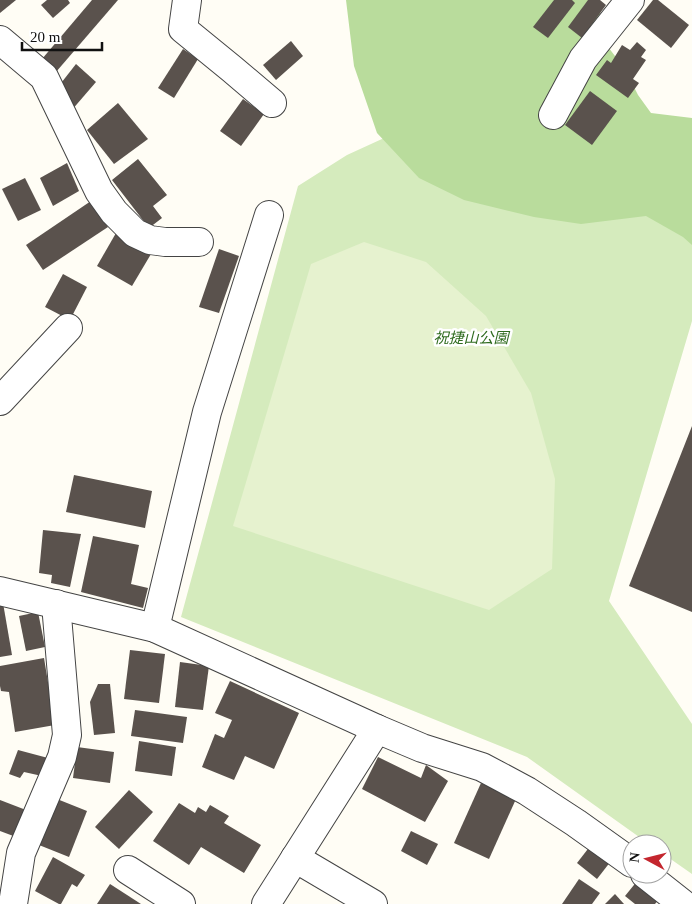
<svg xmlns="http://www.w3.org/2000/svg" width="692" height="904" font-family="'Times New Roman','Noto Sans JP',serif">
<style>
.green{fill:#d5ebbd}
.forest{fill:#b9dc9c}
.pitch{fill:#e6f2cf}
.building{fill:#5a524d}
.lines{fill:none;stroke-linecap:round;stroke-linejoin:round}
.minor-casing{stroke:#444;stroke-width:30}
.minor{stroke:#fff;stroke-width:28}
.labels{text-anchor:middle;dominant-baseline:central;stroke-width:5;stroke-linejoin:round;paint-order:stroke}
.park-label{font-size:15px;font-style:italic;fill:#2f6b1f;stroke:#fff}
</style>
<rect width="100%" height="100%" fill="#fffdf5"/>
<polygon class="green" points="454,106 692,207 692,321 609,601 692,724 692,874 662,853 662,844 649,844 527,757 181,617 298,186 347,155"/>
<polygon class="forest" points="346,0 598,0 605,43 625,69 638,95 651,113 692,118 692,245 683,237 646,216 581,224 534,217 464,200 419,178 377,133 354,66"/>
<polygon class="pitch" points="364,242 426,262 486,316 531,393 555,479 552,569 489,610 233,526 311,264"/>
<g class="building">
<polygon points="0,0 16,0 0,13"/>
<polygon points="47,0 68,0 70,3 53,18 41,5"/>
<polygon points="92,0 118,0 56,72 42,59"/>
<polygon points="554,0 572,0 575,3 548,38 533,27"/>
<polygon points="588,0 600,0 606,5 582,38 568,27"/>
<polygon points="653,0 658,0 689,25 671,48 637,20"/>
<polygon points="291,41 303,56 276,80 263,65"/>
<polygon points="637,42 646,50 641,57 646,60 633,79 639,83 628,98 596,75 607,60 611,63 622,45 630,50"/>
<polygon points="183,49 198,59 174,98 158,88"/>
<polygon points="76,64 96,82 71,111 58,87"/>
<polygon points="590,91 617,111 592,145 565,125"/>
<polygon points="243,99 264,114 241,146 220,131"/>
<polygon points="118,103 148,139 114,164 87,130"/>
<polygon points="138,159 167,195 153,206 162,218 149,228 112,180"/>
<polygon points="67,163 79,191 53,206 40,178"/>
<polygon points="25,178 41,210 18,221 2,189"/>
<polygon points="91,201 108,227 43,270 26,245"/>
<polygon points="116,233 151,254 132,286 97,266"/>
<polygon points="219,249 239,256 219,313 199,307"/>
<polygon points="63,274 87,287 70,320 45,307"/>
<polygon points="692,426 692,612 629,586"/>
<polygon points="74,475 152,491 145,528 66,512"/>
<polygon points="43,530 81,534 70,587 51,583 52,575 39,573"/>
<polygon points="93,536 139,545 131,584 148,588 143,608 81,592"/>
<polygon points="3,603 12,655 0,657 0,604"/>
<polygon points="38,612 45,647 26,651 19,616"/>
<polygon points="130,650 165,654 159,703 124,699"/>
<polygon points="44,658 55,725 15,732 9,692 1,691 0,686 0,666"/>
<polygon points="180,662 209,666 203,710 175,707"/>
<polygon points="230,681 299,713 274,769 245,756 234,780 202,767 215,734 224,738 232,720 215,713"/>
<polygon points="98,684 110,684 115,733 94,735 90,702"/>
<polygon points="135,710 187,717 183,743 131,736"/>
<polygon points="139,741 176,747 172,776 135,771"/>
<polygon points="77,747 114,752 110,783 73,778"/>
<polygon points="18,750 48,758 42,776 24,772 20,778 9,774"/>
<polygon points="378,757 421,778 426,765 448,781 425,822 362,789"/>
<polygon points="481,783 516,799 489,859 454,843"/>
<polygon points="129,790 153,812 119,849 95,827"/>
<polygon points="57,799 87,811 69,857 39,845"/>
<polygon points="0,800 26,810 16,837 0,831"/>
<polygon points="179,803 195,813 198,807 206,812 210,805 229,816 224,823 261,845 244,873 201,847 189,865 153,841"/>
<polygon points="411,831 438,844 427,865 401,851"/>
<polygon points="591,845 611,861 597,879 577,863"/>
<polygon points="53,857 85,875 77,887 72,884 61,904 59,904 35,891"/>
<polygon points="579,879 600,893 592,904 562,904"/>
<polygon points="638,880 660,898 655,904 635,904 625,896"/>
<polygon points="110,884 141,904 97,904"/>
<polygon points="615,894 624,904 605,904"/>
</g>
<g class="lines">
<g class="minor-casing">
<g id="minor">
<polyline points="187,0 183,29 232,69 272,103"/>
<polyline points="0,40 44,77 99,191 114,212 135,233 150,240 165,242 199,242"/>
<polyline points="553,115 583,59 630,0"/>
<polyline points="0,401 68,328"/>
<polyline points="0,591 155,628 377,729 422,748 482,767 527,791 576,823 632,863"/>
<polyline points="155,628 207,412 269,215"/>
<polyline points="295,858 373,904"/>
<polyline points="128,870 181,904"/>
<polyline points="645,874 683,904"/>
<polyline points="13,904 21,853 62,757 67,735 56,604"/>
<polyline points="266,904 377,729"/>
</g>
</g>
<use href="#minor" class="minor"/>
</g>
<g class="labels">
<g class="park-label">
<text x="471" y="338">祝捷山公園</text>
</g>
</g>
<g transform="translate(647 859) rotate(277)"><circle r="24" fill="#ffffff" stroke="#a0a0a0"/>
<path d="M0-4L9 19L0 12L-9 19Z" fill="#c4262e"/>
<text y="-8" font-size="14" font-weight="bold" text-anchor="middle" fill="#111111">N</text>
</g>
<path d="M22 42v8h80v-8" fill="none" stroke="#111111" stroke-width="2.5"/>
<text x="30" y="42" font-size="15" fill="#111111" stroke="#ffffff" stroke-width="4" paint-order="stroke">20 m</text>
</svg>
